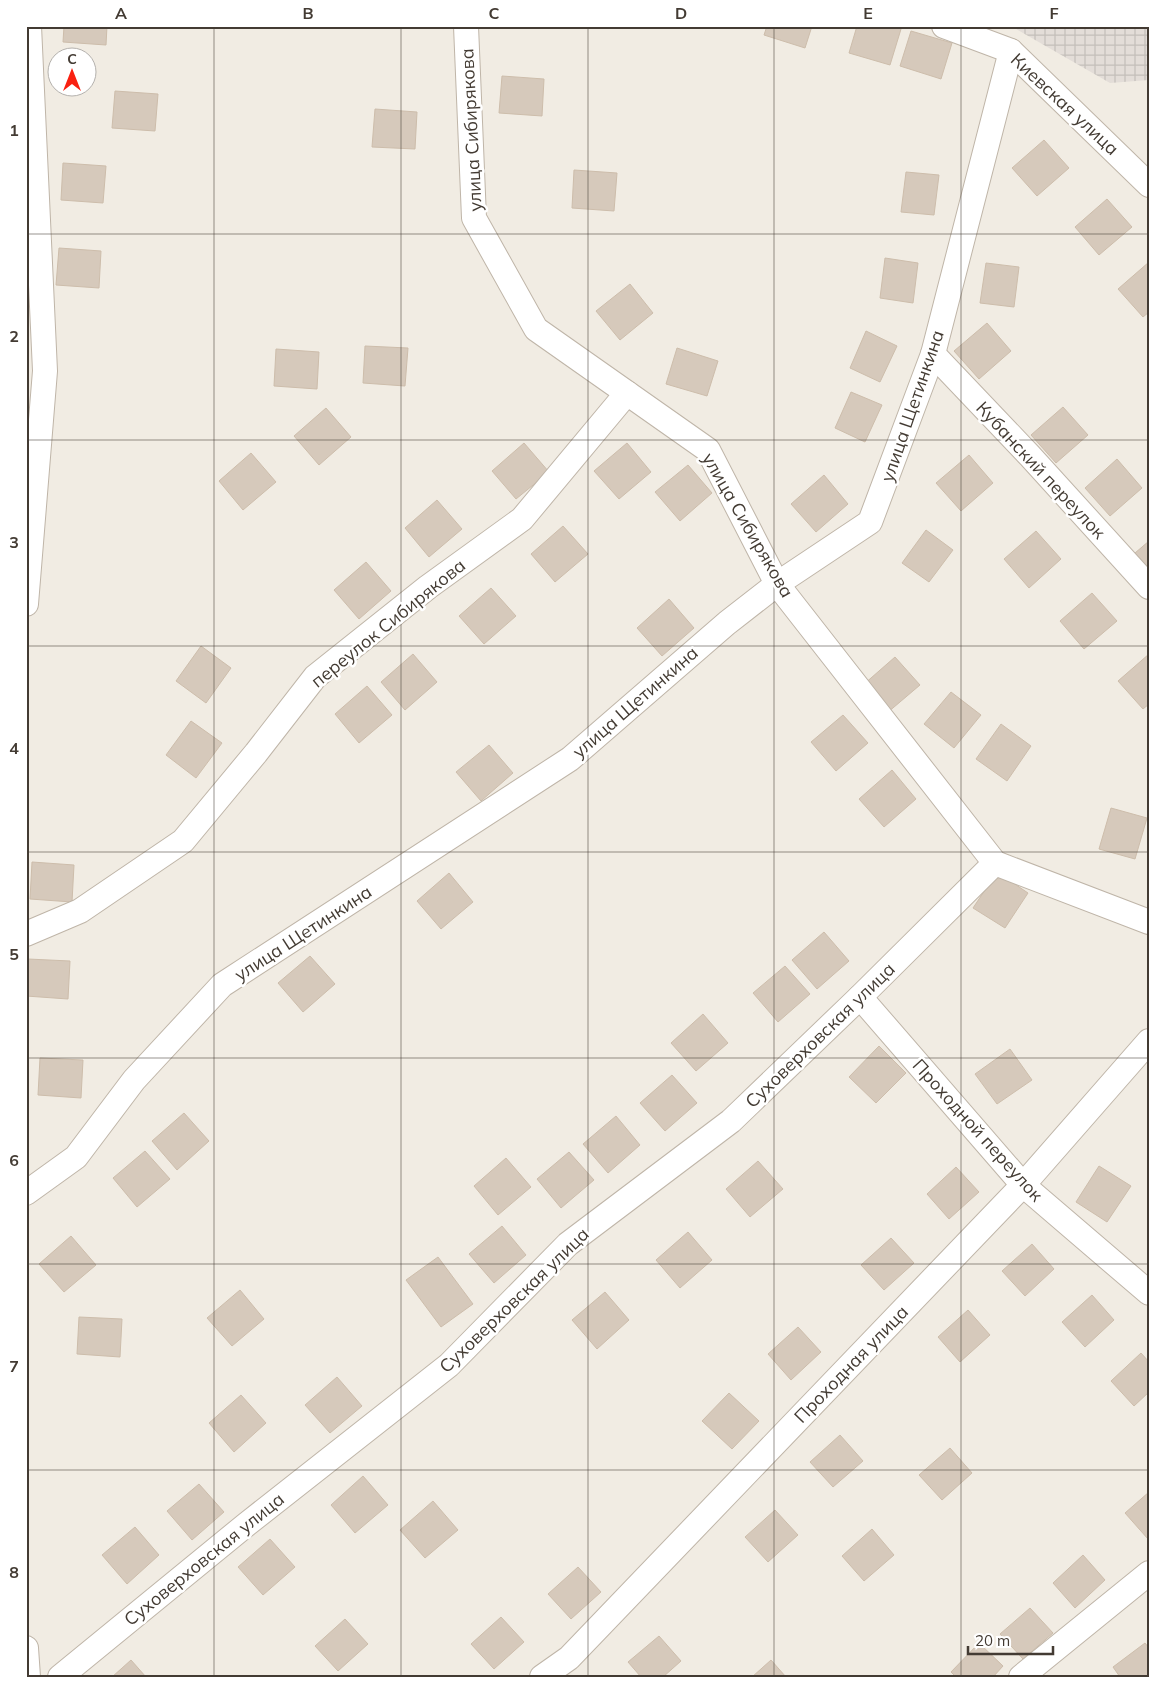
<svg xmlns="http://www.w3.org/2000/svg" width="1175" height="1703" font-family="Mulish,sans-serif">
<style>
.industrial{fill:url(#industrial-grid)}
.building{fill:#d6c9bb;stroke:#cdbdab}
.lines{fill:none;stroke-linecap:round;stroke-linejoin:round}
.street-casing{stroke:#bfb5a8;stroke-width:26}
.street{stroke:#fff;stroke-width:24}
.grid{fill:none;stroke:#433b33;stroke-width:1;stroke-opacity:0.55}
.labels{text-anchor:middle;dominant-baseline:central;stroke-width:5;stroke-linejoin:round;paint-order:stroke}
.street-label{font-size:18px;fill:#433b33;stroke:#fff}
.neatline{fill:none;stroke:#433b33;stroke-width:2}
.grid-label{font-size:16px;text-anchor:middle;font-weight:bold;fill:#433b33}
</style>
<defs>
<pattern id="industrial-grid" width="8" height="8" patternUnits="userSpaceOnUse" patternTransform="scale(1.25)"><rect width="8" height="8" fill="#e3ddd8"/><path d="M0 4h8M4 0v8" fill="none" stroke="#c4bfba"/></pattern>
</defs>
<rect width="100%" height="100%" fill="#f1ece3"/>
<polygon class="industrial" points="1011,26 1149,26 1149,80 1110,83"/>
<g class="building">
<polygon points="64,26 107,26 106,45 63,42"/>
<polygon points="767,26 812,26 805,48 764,35"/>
<polygon points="857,26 893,26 901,29 890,65 849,53"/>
<polygon points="911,31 952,43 941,79 900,66"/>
<polygon points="502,76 544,79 542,116 499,113"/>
<polygon points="115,91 158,94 155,131 112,128"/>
<polygon points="375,109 417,112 415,149 372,147"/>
<polygon points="1044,140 1069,168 1037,196 1012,168"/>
<polygon points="63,163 106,166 103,203 61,200"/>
<polygon points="574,170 617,173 614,211 572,208"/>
<polygon points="906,172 939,175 934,215 901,212"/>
<polygon points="1107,199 1132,227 1099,255 1075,227"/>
<polygon points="59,248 101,251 99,288 56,285"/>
<polygon points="885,258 918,263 913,303 880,298"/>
<polygon points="1149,262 1149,312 1143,317 1118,289"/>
<polygon points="986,263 1019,267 1014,307 980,303"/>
<polygon points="630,284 653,313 620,340 596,311"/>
<polygon points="987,323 1011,351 979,379 954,351"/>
<polygon points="866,331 897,346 880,382 850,368"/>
<polygon points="365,346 408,348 405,386 363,383"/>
<polygon points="677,348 718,361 707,396 666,384"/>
<polygon points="276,349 319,352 317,389 274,386"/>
<polygon points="851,392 882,405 865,442 835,428"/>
<polygon points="1063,407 1088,435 1056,463 1031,435"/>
<polygon points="326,408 351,437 319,465 294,436"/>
<polygon points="524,443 549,472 516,499 492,471"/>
<polygon points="627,443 651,472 619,499 594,471"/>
<polygon points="251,453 276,482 243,510 219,481"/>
<polygon points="969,455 993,483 961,511 936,483"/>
<polygon points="1117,459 1142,488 1110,516 1085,488"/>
<polygon points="688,465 712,493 680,521 655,492"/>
<polygon points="824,475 848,504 816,532 791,504"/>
<polygon points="437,500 462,529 429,557 405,528"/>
<polygon points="563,526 588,554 555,582 531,554"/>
<polygon points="926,530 953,550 929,582 902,563"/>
<polygon points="1036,531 1061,559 1029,588 1004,559"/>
<polygon points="1149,541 1149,569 1135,553"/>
<polygon points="366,562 391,591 359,619 334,590"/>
<polygon points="491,588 516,616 484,644 459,616"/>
<polygon points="1092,593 1117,621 1084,649 1060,621"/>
<polygon points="669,599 694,628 662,656 637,628"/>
<polygon points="201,646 231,668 206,703 176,681"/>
<polygon points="413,654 437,682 405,710 381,682"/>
<polygon points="1149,654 1149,704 1143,709 1118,681"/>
<polygon points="895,657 920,685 887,713 863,685"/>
<polygon points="367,686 392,715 359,743 335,714"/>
<polygon points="951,692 981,715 954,748 924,724"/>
<polygon points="843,715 868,743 836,771 811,742"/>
<polygon points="191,721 222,743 196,778 166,755"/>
<polygon points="1001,724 1031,746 1007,781 976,759"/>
<polygon points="489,745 513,773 481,801 456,772"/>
<polygon points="892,770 916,799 884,827 859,799"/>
<polygon points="1111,808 1147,818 1135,859 1099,849"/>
<polygon points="32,862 74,865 72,902 30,899"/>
<polygon points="997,872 1028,893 1005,928 973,908"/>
<polygon points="449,873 473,902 441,929 417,901"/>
<polygon points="824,932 849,961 817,989 792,960"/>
<polygon points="310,956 335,984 303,1012 278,983"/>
<polygon points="28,959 70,961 68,999 26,996"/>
<polygon points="785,966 810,994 778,1022 753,993"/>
<polygon points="703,1014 728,1043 696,1071 671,1043"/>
<polygon points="879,1046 906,1073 876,1103 849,1077"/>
<polygon points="1010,1049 1032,1080 997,1104 975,1074"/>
<polygon points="40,1058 83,1060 81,1098 38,1095"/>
<polygon points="672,1075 697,1103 665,1131 640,1103"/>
<polygon points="184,1113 209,1141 177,1170 152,1141"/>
<polygon points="616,1116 640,1145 608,1173 583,1144"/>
<polygon points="145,1151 170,1179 137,1207 113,1178"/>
<polygon points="569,1152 594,1180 561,1208 537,1179"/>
<polygon points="506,1158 531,1187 498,1215 474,1186"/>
<polygon points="758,1161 783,1189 750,1217 726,1189"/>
<polygon points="1099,1166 1131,1186 1107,1222 1076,1202"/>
<polygon points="956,1167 979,1192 949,1219 927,1194"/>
<polygon points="502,1226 526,1255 494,1283 469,1254"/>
<polygon points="688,1232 712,1260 680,1288 656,1260"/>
<polygon points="71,1236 96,1265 64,1292 39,1264"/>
<polygon points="891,1238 914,1263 884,1290 861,1265"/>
<polygon points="1032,1244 1054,1269 1025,1296 1002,1271"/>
<polygon points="438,1257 473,1304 441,1327 406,1280"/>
<polygon points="240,1290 264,1319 232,1346 207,1318"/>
<polygon points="605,1292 629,1320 597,1349 572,1320"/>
<polygon points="1092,1295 1114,1320 1085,1347 1062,1322"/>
<polygon points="968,1310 990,1335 960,1362 938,1337"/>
<polygon points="79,1317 122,1319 120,1357 77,1354"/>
<polygon points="798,1327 821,1352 791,1380 768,1354"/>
<polygon points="1141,1353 1149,1362 1149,1392 1134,1406 1111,1381"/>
<polygon points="337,1377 362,1406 330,1433 305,1405"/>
<polygon points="729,1393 759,1421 732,1449 702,1421"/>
<polygon points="241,1395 266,1423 234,1452 209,1423"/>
<polygon points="840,1435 863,1461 833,1487 810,1462"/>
<polygon points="950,1448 972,1473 942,1500 919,1475"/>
<polygon points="363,1476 388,1505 355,1533 331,1505"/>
<polygon points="199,1484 224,1512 192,1540 167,1511"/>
<polygon points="1149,1492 1149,1538 1148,1539 1125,1513"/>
<polygon points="433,1501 458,1530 425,1558 400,1530"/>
<polygon points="775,1510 798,1535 768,1562 745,1537"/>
<polygon points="135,1527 159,1555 127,1584 102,1555"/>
<polygon points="872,1529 894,1555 864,1581 842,1556"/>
<polygon points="270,1539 295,1567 263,1595 238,1567"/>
<polygon points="1083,1555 1105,1580 1075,1608 1053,1583"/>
<polygon points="578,1567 601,1592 571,1619 548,1594"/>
<polygon points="1030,1608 1053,1633 1023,1659 1000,1634"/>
<polygon points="501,1617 524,1642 494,1669 471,1644"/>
<polygon points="345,1619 368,1644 338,1671 315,1646"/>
<polygon points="659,1636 681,1661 663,1677 641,1677 628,1662"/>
<polygon points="979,1643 1003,1666 993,1677 956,1677 951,1672"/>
<polygon points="1145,1643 1149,1648 1149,1677 1120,1677 1113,1667"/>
<polygon points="131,1660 146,1677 112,1677"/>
<polygon points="771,1660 786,1677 752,1677"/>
</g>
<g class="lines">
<g class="street-casing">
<g id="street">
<polyline points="466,26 474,218 536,329 708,450 777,584 995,863 1149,922"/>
<polyline points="944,26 1011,51 1149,185"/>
<polyline points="933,354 1030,456 1149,587"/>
<polyline points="26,604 45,371 29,26"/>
<polyline points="26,934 80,911 183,841 256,753 315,677 428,587 522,519 627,393"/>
<polyline points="860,997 1023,1185 1149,1293"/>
<polyline points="26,1193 76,1157 134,1080 222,985 570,759 727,623 777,584 870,522 933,354 1011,51"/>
<polyline points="26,1648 28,1677"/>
<polyline points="60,1677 247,1524 449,1365 568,1244 731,1121 860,997 995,863"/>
<polyline points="542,1677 569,1658 1023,1185 1149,1041"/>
<polyline points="1021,1677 1149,1573"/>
</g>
</g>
<use href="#street" class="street"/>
</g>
<path class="grid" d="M214,26V1677M401,26V1677M588,26V1677M774,26V1677M961,26V1677M26,234H1149M26,440H1149M26,646H1149M26,852H1149M26,1058H1149M26,1264H1149M26,1470H1149"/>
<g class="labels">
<g class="street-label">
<text transform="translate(1065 104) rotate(43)">Киевская улица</text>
<text transform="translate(471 130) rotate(-93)">улица Сибирякова</text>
<text transform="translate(912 406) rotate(-71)">улица Щетинкина</text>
<text transform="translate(1041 470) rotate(47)">Кубанский переулок</text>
<text transform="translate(748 525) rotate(60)">улица Сибирякова</text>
<text transform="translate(388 623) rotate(-39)">переулок Сибирякова</text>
<text transform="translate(635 702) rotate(-41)">улица Щетинкина</text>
<text transform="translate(303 933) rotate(-33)">улица Щетинкина</text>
<text transform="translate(820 1035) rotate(-44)">Суховерховская улица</text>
<text transform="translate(978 1130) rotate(48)">Проходной переулок</text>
<text transform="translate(514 1300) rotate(-44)">Суховерховская улица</text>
<text transform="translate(851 1364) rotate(-46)">Проходная улица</text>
<text transform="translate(204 1559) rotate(-39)">Суховерховская улица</text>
</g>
</g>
<rect width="1175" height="1703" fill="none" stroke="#ffffff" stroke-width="55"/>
<g transform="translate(72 72)"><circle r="24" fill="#ffffff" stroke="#b4b1ad"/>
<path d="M0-4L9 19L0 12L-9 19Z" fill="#f92111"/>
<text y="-8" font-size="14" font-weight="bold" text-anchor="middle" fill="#433b33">С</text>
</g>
<path d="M968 1646v8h85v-8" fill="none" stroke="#433b33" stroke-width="2.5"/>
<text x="975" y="1646" font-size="15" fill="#433b33" stroke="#ffffff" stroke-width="4" paint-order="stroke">20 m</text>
<rect x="28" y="28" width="1120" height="1648" class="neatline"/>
<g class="grid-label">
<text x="121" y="19">A</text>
<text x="308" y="19">B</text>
<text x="494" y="19">C</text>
<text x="681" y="19">D</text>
<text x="868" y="19">E</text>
<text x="1054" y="19">F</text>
<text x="14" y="136">1</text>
<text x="14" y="342">2</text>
<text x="14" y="548">3</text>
<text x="14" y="754">4</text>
<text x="14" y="960">5</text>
<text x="14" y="1166">6</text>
<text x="14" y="1372">7</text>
<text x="14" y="1578">8</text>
</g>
</svg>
